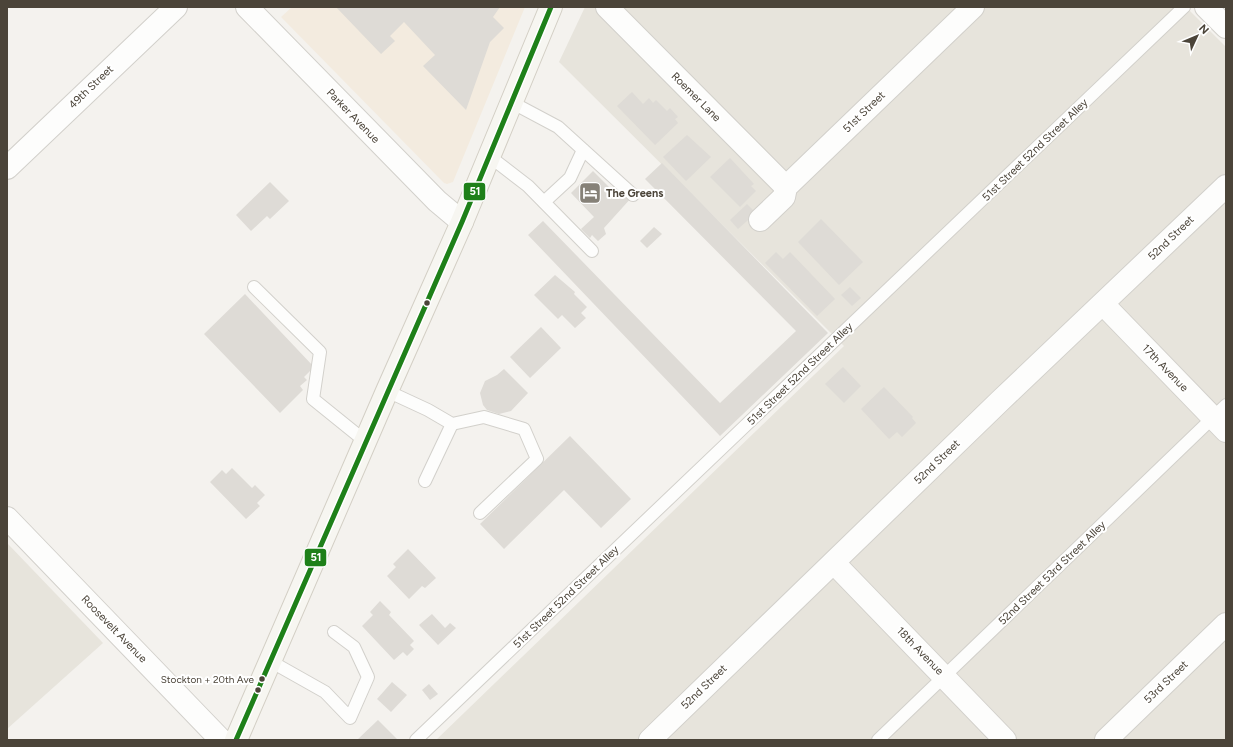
<svg xmlns="http://www.w3.org/2000/svg" width="1233" height="747" font-family="Figtree,sans-serif">
<style>
.residential{fill:#e7e4dc}
.commercial{fill:#f3ebdf}
.building{fill:#dedbd6}
.lines{fill:none;stroke-linecap:round;stroke-linejoin:round}
.service-casing{stroke:#d2d0cb;stroke-width:14}
.minor-casing{stroke:#d2d0cb;stroke-width:24}
.tertiary-casing{stroke:#d2d0cb;stroke-width:24}
.secondary-casing{stroke:#d3cfc5;stroke-width:24}
.service{stroke:#fdfdfc;stroke-width:12}
.minor{stroke:#fdfdfc;stroke-width:22}
.tertiary{stroke:#fdfdfc;stroke-width:22}
.secondary{stroke:#f7f6f1;stroke-width:22}
.bus-1-casing{stroke:#fff;stroke-width:8}
.bus-1{stroke:#1e8019;stroke-width:5}
.bus-dot{fill:#4b4439;stroke:#fff;stroke-width:1.5}
.labels{text-anchor:middle;dominant-baseline:central;stroke-width:4;stroke-linejoin:round;paint-order:stroke}
.bus-label{font-size:10px;fill:#4b4439;stroke:#fff;text-anchor:end}
.street-label{font-size:11px;fill:#4b4439;stroke:#fff}
.poi-label{font-size:11px;font-weight:bold;fill:#4b4439;stroke:#fff;text-anchor:start}
.line-badge{stroke:#fff;stroke-width:1.5}
.badge-label{font-size:11px;text-anchor:middle;font-weight:bold;fill:#fff}
</style>
<rect width="100%" height="100%" fill="#f4f2ee"/>
<g class="residential">
<polygon points="585,7 1186,7 1226,47 1226,740 436,740 844,346 559,62"/>
<polygon points="7,543 103,643 7,729"/>
</g>
<polygon class="commercial" points="292,7 525,7 453,182 447,184 444,183 281,17"/>
<g class="building">
<polygon points="336,7 500,7 493,17 504,28 490,42 466,110 423,66 435,55 404,22 390,36 395,41 381,54"/>
<polygon points="632,92 643,104 649,98 653,103 656,100 667,111 670,108 678,117 675,119 678,123 655,145 617,106"/>
<polygon points="687,135 711,157 686,181 663,157"/>
<polygon points="730,158 754,184 751,186 756,191 740,207 710,177"/>
<polygon points="662,163 828,333 720,436 528,235 543,221 720,403 796,331 645,179"/>
<polygon points="593,171 612,190 607,195 610,199 622,187 632,197 604,228 606,234 598,241 592,235 590,238 581,229 594,217 571,193"/>
<polygon points="270,182 289,201 270,219 267,216 251,231 236,215"/>
<polygon points="747,204 756,213 738,229 730,220"/>
<polygon points="821,219 863,262 839,285 798,242"/>
<polygon points="654,227 662,234 647,248 640,241"/>
<polygon points="776,252 783,259 790,252 835,299 817,316 765,263"/>
<polygon points="555,275 575,292 574,294 587,307 581,313 586,318 575,328 562,315 558,319 534,295"/>
<polygon points="850,287 861,298 852,306 841,295"/>
<polygon points="245,294 314,367 304,377 307,380 300,386 303,390 280,413 204,334"/>
<polygon points="541,327 561,348 530,378 510,357"/>
<polygon points="843,367 861,386 844,403 825,384"/>
<polygon points="504,369 528,393 511,411 499,414 487,410 483,405 480,393 485,381 497,375"/>
<polygon points="884,387 913,417 912,418 916,423 902,437 897,432 889,439 861,409"/>
<polygon points="570,436 631,499 601,528 564,490 504,549 480,524"/>
<polygon points="232,468 252,488 255,485 265,495 257,503 260,506 246,519 210,482 222,470 226,474"/>
<polygon points="408,549 436,578 425,588 422,586 409,599 387,576 396,567 393,564"/>
<polygon points="380,601 391,612 389,615 414,641 410,645 414,649 407,656 403,652 394,660 362,626 373,615 370,612"/>
<polygon points="432,614 445,628 450,623 456,628 438,645 419,625"/>
<polygon points="392,682 407,695 391,712 377,699"/>
<polygon points="429,684 438,694 430,700 422,690"/>
<polygon points="378,720 398,740 357,740"/>
</g>
<g class="lines">
<g class="service-casing">
<g id="service">
<polyline points="511,102 558,127 633,195"/>
<polyline points="489,156 528,186 592,251"/>
<polyline points="544,202 570,178 583,150"/>
<polyline points="254,287 320,352 313,399 365,441"/>
<polyline points="387,391 428,410 452,424 484,417 524,429 537,459 480,513"/>
<polyline points="425,481 452,424"/>
<polyline points="270,661 325,692 350,718 368,677 354,647 334,632"/>
<polyline points="416,740 1184,7"/>
<polyline points="878,740 1226,405"/>
</g>
</g>
<g class="minor-casing">
<g id="minor">
<polyline points="607,7 786,187"/>
<polyline points="1206,7 1226,27"/>
<polyline points="7,168 176,7"/>
<polyline points="760,220 784,197 786,187 973,7"/>
<polyline points="1103,304 1226,431"/>
<polyline points="7,518 221,740"/>
<polyline points="834,563 1005,740"/>
<polyline points="650,740 1001,400 1226,186"/>
<polyline points="1106,740 1226,624"/>
</g>
</g>
<g class="tertiary-casing">
<polyline id="tertiary" points="247,7 437,201 462,222"/>
</g>
<g class="secondary-casing">
<polyline id="secondary" points="236,740 387,391 462,222 551,7"/>
</g>
<use href="#service" class="service"/>
<use href="#minor" class="minor"/>
<use href="#tertiary" class="tertiary"/>
<use href="#secondary" class="secondary"/>
<g class="bus-1-casing">
<polyline id="bus-1" points="236,740 462,222 551,7"/>
</g>
<use href="#bus-1" class="bus-1"/>
</g>
<defs>
<g id="hotel-square" transform="scale(1.15)"><rect x="-9" y="-9" width="18" height="18" rx="4" fill="#868178" stroke="#fff"/><path d="M-6-4.5h1.5V1H6V5H4.5V3h-9V5H-6ZM-4 0a1.8 1.8 0 1 1 3.6 0ZM.5 0V-2.5h3Q6-2.5 6 0Z" fill="#fff"/></g>
</defs>
<g fill-rule="evenodd">
<use href="#hotel-square" x="590" y="193"/>
</g>
<g class="bus-dot">
<circle cx="427" cy="303" r="3.5"/>
<circle cx="262" cy="679" r="3.5"/>
<circle cx="258" cy="690" r="3.5"/>
</g>
<g class="labels">
<g class="bus-label">
<text x="254" y="679">Stockton + 20th Ave</text>
</g>
<g class="street-label">
<text transform="translate(91 87) rotate(-44)">49th Street</text>
<text transform="translate(696 97) rotate(45)">Roemer Lane</text>
<text transform="translate(864 112) rotate(-44)">51st Street</text>
<text transform="translate(353 116) rotate(46)">Parker Avenue</text>
<text transform="translate(1035 150) rotate(-44)">51st Street 52nd Street Alley</text>
<text transform="translate(1171 238) rotate(-44)">52nd Street</text>
<text transform="translate(1165 368) rotate(46)">17th Avenue</text>
<text transform="translate(800 374) rotate(-44)">51st Street 52nd Street Alley</text>
<text transform="translate(937 462) rotate(-44)">52nd Street</text>
<text transform="translate(1052 573) rotate(-44)">52nd Street 53rd Street Alley</text>
<text transform="translate(566 597) rotate(-44)">51st Street 52nd Street Alley</text>
<text transform="translate(114 629) rotate(46)">Roosevelt Avenue</text>
<text transform="translate(920 651) rotate(46)">18th Avenue</text>
<text transform="translate(1166 682) rotate(-44)">53rd Street</text>
<text transform="translate(704 687) rotate(-44)">52nd Street</text>
</g>
<g class="poi-label">
<text x="606" y="193">The Greens</text>
</g>
</g>
<g class="line-badge">
<rect x="463" y="182" width="23" height="19" rx="4" fill="#1e8019"/>
<rect x="304" y="548" width="23" height="19" rx="4" fill="#1e8019"/>
</g>
<g class="badge-label">
<text x="475" y="195">51</text>
<text x="316" y="561">51</text>
</g>
<rect width="1233" height="747" fill="none" stroke="#4b4439" stroke-width="16"/>
<g transform="translate(1197 36) rotate(46)" stroke="#ffffff" stroke-width="3" paint-order="stroke">
<path d="M0-3L7 15L0 10L-7 15Z" fill="#4b4439"/>
<text y="-6" font-size="11" font-weight="bold" text-anchor="middle" fill="#4b4439">N</text>
</g>
</svg>
